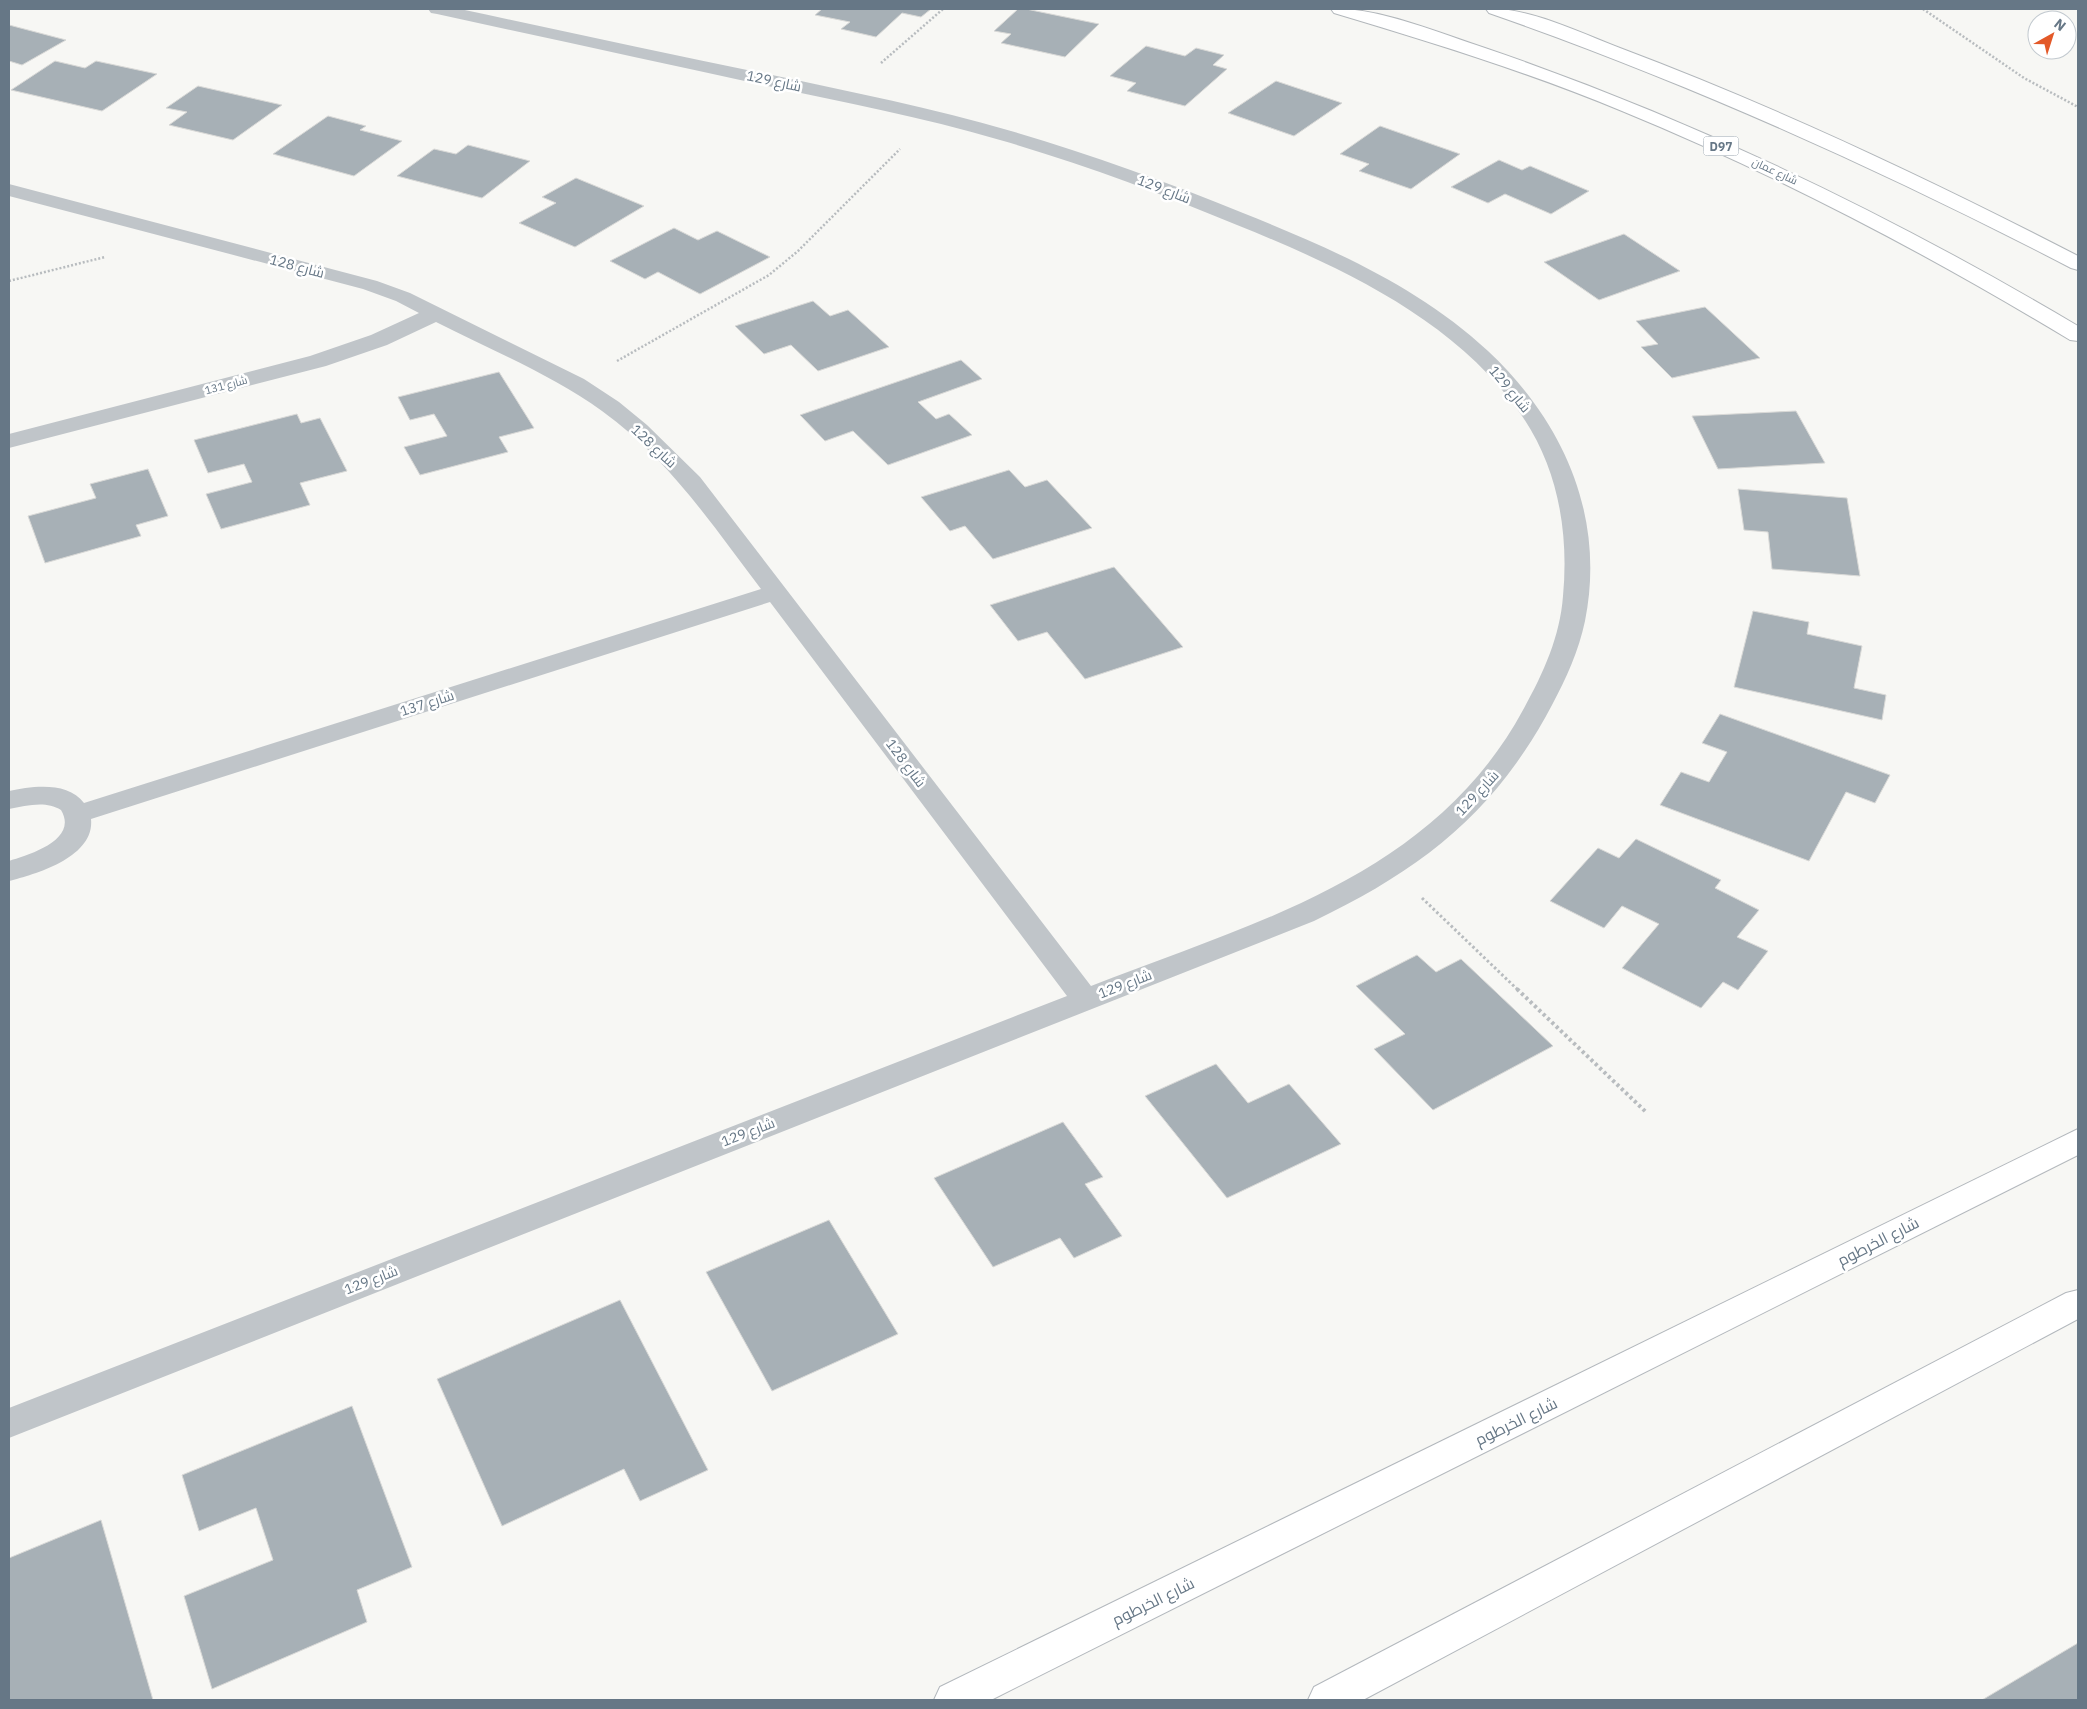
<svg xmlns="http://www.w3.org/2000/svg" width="2087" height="1709" font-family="'IBM Plex Sans',Cairo,sans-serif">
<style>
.building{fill:#a7b0b6;stroke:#d9d9d7}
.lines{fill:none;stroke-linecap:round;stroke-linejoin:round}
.secondary-casing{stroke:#b3b8bd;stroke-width:2}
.primary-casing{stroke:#b2b7bb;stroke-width:2}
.path-far2{stroke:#b8bcbf;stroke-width:2.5;stroke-dasharray:2 2;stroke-linecap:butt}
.path-far1{stroke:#b8bcbf;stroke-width:3;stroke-dasharray:2.5 2.5;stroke-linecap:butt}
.path{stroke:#b8bcbf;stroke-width:4;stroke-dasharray:3 3;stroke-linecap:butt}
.minor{fill:#c0c5c9;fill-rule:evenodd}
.secondary{fill:#fff;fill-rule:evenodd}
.primary{fill:#fff;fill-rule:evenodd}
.labels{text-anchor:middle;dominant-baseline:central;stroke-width:5;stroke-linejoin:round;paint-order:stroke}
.far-street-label{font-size:11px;fill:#667786;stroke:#fff}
.shield{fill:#fff;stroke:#94a0aa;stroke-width:1}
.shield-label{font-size:12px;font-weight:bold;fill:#667786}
.street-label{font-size:14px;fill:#667786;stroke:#fff}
.near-street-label{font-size:16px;fill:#667786;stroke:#fff}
</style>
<rect width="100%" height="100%" fill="#f7f7f4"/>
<g class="building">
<polygon points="822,9 931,9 921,17 902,13 876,37 841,29 850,22 815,15"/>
<polygon points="1018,9 1026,9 1099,24 1065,57 1001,43 1011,34 994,31"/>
<polygon points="9,25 66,40 22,65 9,61"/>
<polygon points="1146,46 1185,56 1196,48 1224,55 1213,65 1227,69 1185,106 1127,91 1136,83 1110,76"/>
<polygon points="55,61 85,68 96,61 157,74 102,111 11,90"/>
<polygon points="1276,81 1342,103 1294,136 1228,113"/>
<polygon points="198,86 282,105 233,140 169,125 187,112 166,108"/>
<polygon points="328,116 366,126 360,130 402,141 354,176 273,154"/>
<polygon points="1380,126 1460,154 1411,189 1359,171 1369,164 1340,154"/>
<polygon points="468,145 530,161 482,198 397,176 434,149 456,154"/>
<polygon points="1499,160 1522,170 1530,166 1589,191 1551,214 1505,194 1488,203 1451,187"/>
<polygon points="576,178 644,206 575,247 519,223 556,203 542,197"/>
<polygon points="674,228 698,240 717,231 770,257 700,294 658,272 645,279 610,261"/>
<polygon points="1624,234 1680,271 1599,300 1544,262"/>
<polygon points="813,301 830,316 848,310 889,347 818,371 791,345 764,354 735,326"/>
<polygon points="1705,307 1760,358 1672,378 1641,347 1658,344 1636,321"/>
<polygon points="961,360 982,379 918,402 936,419 949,414 972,435 888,465 853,431 825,441 800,415"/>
<polygon points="499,372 534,428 499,437 508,452 420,475 404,447 447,436 434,414 410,420 398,397"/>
<polygon points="1796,411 1825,463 1718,469 1692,416"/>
<polygon points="297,414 301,423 320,418 347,471 300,483 310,505 221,529 206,494 252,482 244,464 208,473 194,440"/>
<polygon points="148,469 168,516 136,525 141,536 45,563 28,516 96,498 90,484"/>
<polygon points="1009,470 1025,487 1047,480 1092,528 993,559 965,526 950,531 921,497"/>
<polygon points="1738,489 1847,498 1860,576 1772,569 1768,532 1744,530"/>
<polygon points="1114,567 1183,647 1085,679 1047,632 1018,641 990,605"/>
<polygon points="1753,611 1809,622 1807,634 1862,646 1854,688 1886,695 1882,720 1734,687"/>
<polygon points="1720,714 1890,775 1875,803 1846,792 1809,861 1660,805 1681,772 1709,782 1727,752 1702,743"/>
<polygon points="1636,839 1721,880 1715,888 1759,910 1737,937 1768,951 1738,990 1723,982 1701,1008 1622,968 1659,924 1622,906 1604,928 1550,901 1598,848 1619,858"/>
<polygon points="1417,955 1436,972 1461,959 1553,1046 1433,1110 1374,1049 1405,1034 1356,986"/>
<polygon points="1216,1064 1248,1103 1289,1084 1341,1144 1227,1198 1145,1096"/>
<polygon points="1063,1122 1103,1177 1085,1184 1122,1236 1074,1258 1060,1238 993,1267 934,1178"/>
<polygon points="829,1220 898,1334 772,1391 706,1272"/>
<polygon points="620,1300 708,1470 640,1501 624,1469 502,1526 437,1379"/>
<polygon points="352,1406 412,1567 357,1590 367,1622 212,1689 184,1596 273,1560 256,1508 199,1531 182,1475"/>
<polygon points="101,1520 153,1700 9,1700 9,1558"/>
<polygon points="2078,1643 2078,1700 1982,1700"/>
</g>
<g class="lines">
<g class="secondary-casing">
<g id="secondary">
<polygon points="2078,1129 2078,1155 991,1700 934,1700 940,1687"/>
<polygon points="2078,1290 2078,1319 1363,1700 1308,1700 1314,1687 2066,1293"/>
</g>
</g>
<g class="primary-casing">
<g id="primary">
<path d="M1331,9C1375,6 1442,34 1485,48C1693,119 1889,214 2078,326V341L2070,340C1926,253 1778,175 1622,111C1528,72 1431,42 1334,13Z"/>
<path d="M1486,9C1526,6 1581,33 1620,48C1777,107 1929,179 2078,256V270L2071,268C1882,170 1690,83 1489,13Z"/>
</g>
</g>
<g class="path-far2">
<polyline points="1923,9 2024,78 2078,107"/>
<polyline points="881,63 943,9"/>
<polyline points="9,281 105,257"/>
<polyline points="617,361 769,275 798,251 900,149"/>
</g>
<polyline class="path-far1" points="1422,898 1518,990"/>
<polyline class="path" points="1517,989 1647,1113"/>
<path class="minor" d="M428,9H460C564,31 668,54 772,75C852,92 933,108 1011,131C1090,154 1167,182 1243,213C1330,248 1418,286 1488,351C1563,421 1606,516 1585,621C1579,650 1566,679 1552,705C1495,813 1422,869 1314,921L9,1438V1408L1067,996L770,602L91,819C95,857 36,874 9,881V861C29,855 79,840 61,810C45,800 26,806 9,809V791C32,786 68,781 84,803L761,589C713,526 668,458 602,411C552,375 491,350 436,322L387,345L326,366L9,448V434L310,356L371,335L419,313L396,301L363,289L9,196V184L377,281L410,293L584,379L619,402L647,425L700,477L1091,986C1255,922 1433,876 1523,710C1543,674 1560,637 1563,596C1569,532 1558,467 1520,413C1454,319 1341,267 1237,225C1160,193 1080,163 1000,140C922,117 842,102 763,85C654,61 546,38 437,14L431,13Z"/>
<use href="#secondary" class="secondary"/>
<use href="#primary" class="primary"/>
</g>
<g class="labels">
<g class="far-street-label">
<text transform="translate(1775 171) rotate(25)">شارع عمان</text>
<text transform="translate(226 385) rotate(-15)">شارع 131</text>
</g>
<rect class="shield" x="1703.5" y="136.5" width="35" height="19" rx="4"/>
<g class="shield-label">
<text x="1721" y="146">D97</text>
</g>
<g class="street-label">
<text transform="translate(774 81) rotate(12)">شارع 129</text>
<text transform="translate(1164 189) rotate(21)">شارع 129</text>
<text transform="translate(297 266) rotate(15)">شارع 128</text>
<text transform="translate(1510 389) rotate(50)">شارع 129</text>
<text transform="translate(654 446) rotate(43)">شارع 128</text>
<text transform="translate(427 703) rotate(-18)">شارع 137</text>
<text transform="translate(906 763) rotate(53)">شارع 128</text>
<text transform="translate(1477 793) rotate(-47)">شارع 129</text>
<text transform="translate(1125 984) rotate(-21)">شارع 129</text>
<text transform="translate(748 1132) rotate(-21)">شارع 129</text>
<text transform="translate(371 1280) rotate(-21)">شارع 129</text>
</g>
<g class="near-street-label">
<text transform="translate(1878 1241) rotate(-27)">شارع الخرطوم</text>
<text transform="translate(1516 1421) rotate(-26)">شارع الخرطوم</text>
<text transform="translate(1153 1601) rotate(-26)">شارع الخرطوم</text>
</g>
</g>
<rect width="2087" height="1709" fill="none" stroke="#667786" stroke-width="20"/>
<g transform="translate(2052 35) rotate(39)"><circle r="24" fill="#ffffff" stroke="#c2c9cf"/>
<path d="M0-4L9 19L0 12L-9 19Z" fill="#e35928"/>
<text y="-8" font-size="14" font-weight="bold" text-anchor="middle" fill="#667786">N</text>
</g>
</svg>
